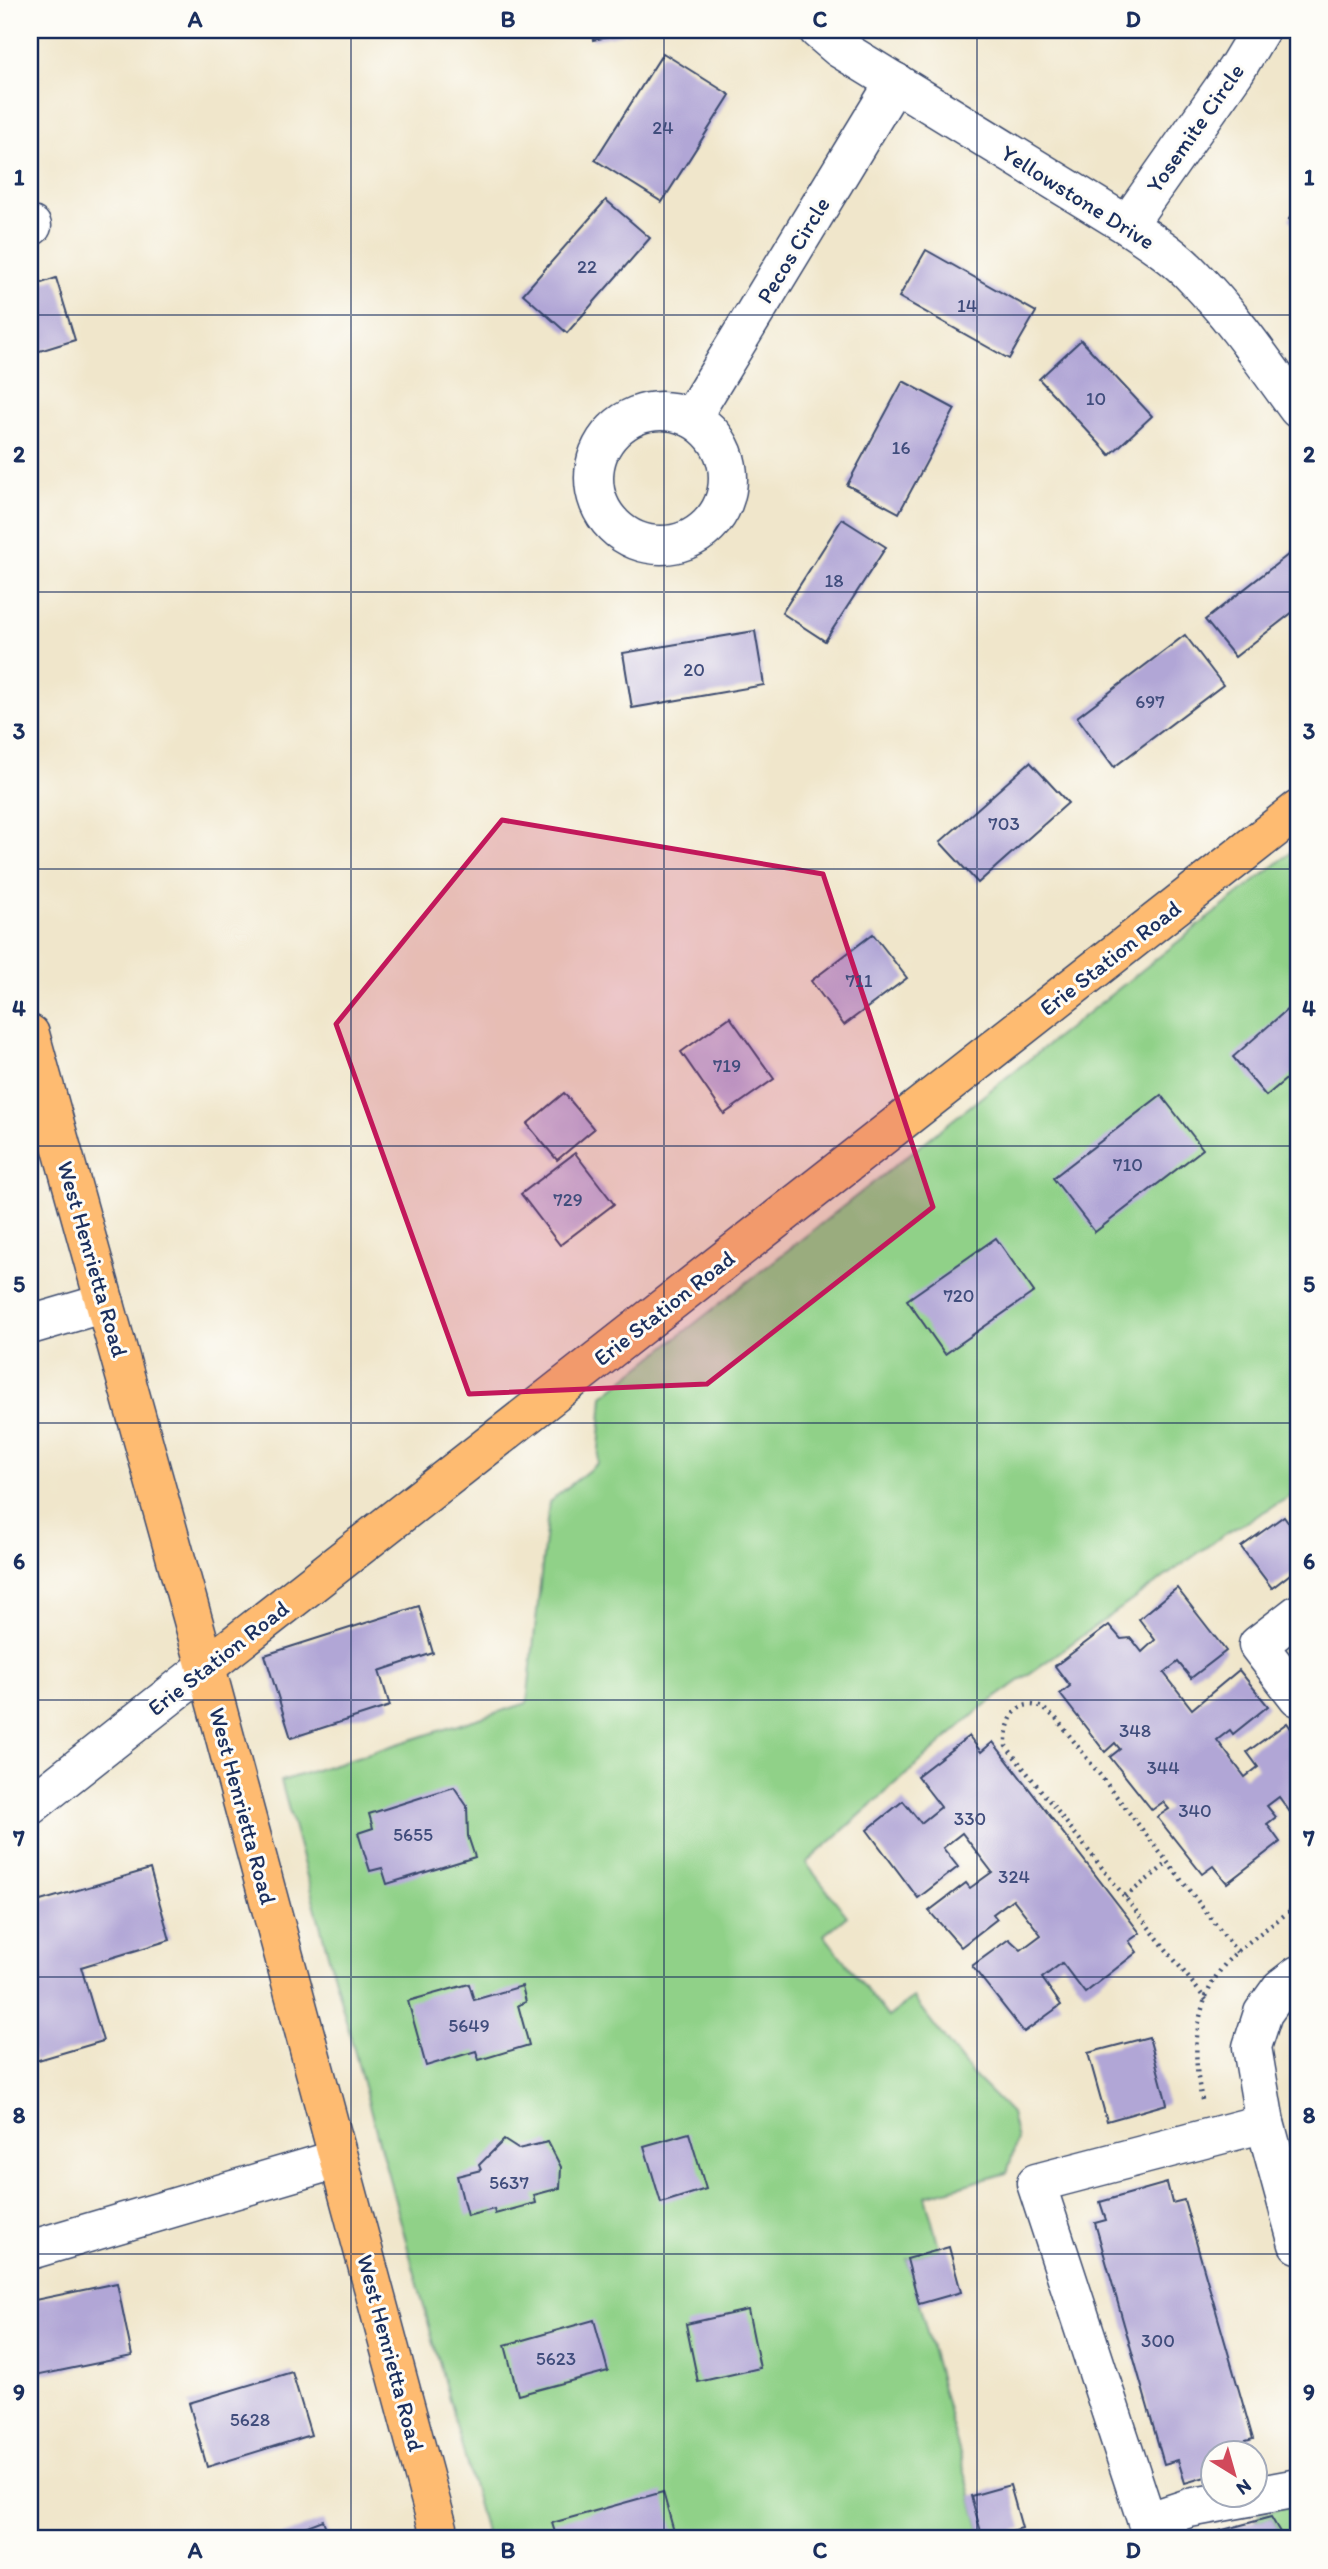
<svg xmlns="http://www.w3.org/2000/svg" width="1328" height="2569" font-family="Itim,sans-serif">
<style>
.green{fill:#90d188;stroke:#568073;stroke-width:2}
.building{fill:#b1a6d6}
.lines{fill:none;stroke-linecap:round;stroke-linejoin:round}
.minor-casing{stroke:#3b4a6e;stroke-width:41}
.major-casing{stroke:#3b4a6e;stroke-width:41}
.path{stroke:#3b4a6e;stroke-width:4.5;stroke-dasharray:2 5;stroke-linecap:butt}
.minor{stroke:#fff;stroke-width:38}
.major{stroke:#febb71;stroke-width:38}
.marked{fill:#c2185b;fill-opacity:0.2;stroke:#c2185b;stroke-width:5;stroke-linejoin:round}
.grid{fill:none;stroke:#1b2f5e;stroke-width:2;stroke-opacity:0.55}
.labels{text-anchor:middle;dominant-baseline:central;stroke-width:6;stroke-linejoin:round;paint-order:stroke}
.number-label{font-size:19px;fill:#404d7c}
.street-label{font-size:23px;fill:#1b2f5e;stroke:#fdfcf7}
.neatline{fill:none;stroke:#1b2f5e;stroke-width:2.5}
.grid-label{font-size:23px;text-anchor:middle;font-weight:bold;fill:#1b2f5e}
</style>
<rect width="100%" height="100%" fill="#fdfcf7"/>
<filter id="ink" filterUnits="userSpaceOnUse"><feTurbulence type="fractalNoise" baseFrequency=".0143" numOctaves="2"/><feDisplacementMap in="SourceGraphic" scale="14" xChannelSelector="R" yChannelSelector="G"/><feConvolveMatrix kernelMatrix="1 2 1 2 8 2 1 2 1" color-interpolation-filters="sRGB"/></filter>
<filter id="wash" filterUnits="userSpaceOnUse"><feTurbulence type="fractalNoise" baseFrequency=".00686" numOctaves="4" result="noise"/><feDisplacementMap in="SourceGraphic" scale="28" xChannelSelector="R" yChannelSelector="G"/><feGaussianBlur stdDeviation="1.57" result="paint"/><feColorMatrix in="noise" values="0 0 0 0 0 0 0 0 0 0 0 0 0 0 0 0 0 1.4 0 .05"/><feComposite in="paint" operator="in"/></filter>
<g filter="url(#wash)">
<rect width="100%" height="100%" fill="#f0e6cb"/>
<g class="green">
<polygon points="1298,847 1298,1492 1222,1536 980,1709 806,1863 847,1916 824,1935 888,2017 913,1998 971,2073 1011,2113 1017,2140 1007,2173 925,2196 940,2250 907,2259 983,2539 487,2539 281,1781 527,1703 549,1502 598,1463 603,1396"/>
<polygon points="1298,2504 1298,2539 1284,2539 1271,2517 1255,2522 1260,2513"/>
</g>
<g id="blocks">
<g class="building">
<polygon points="591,30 637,30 637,31 593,40"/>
<polygon points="1029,30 1047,30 1032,36"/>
<polygon points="663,53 730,95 662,202 595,160"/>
<polygon points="606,200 650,238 567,333 523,294"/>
<polygon points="1298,207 1298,226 1289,219"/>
<polygon points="926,250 1036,312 1009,359 899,297"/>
<polygon points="56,278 75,340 30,354 30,287"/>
<polygon points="1081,340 1152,416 1110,455 1039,379"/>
<polygon points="903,381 955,409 899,513 847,485"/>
<polygon points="842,519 886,547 825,641 782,613"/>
<polygon points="1298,547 1298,608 1235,657 1205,620"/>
<polygon points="755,631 764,685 632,708 623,653"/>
<polygon points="1185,635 1223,685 1114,767 1077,717"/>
<polygon points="1030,762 1068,803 978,883 940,842"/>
<polygon points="873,934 907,978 844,1025 811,981"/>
<polygon points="1298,1000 1298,1069 1266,1096 1233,1057"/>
<polygon points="730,1017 774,1079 724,1114 681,1052"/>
<polygon points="564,1093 594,1129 557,1160 527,1124"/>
<polygon points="1161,1095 1203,1149 1095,1232 1053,1178"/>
<polygon points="575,1153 614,1204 560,1245 521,1194"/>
<polygon points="996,1238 1034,1292 945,1354 907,1300"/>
<polygon points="1284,1516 1298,1535 1298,1568 1272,1588 1241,1547"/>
<polygon points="1177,1588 1226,1651 1191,1678 1178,1662 1164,1673 1192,1709 1239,1670 1268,1706 1233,1734 1230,1730 1217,1740 1245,1777 1258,1767 1247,1752 1287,1723 1298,1738 1298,1816 1295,1819 1279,1797 1267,1806 1276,1817 1267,1824 1280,1842 1227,1883 1213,1866 1202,1874 1157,1817 1169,1809 1163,1802 1152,1810 1110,1757 1120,1749 1115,1743 1105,1752 1060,1694 1070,1686 1055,1666 1109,1625 1121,1639 1131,1638 1142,1652 1155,1640 1139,1619"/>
<polygon points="419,1606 433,1653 379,1671 390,1706 291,1738 265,1655"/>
<polygon points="969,1736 981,1752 993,1742 1140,1933 1129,1941 1137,1952 1085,1993 1062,1963 1042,1978 1061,2005 1024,2032 972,1966 1009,1939 1021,1950 1041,1935 1013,1899 993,1914 997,1919 961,1947 929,1911 966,1883 970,1888 992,1872 962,1833 943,1848 958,1867 918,1898 867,1830 903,1801 921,1823 941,1807 917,1776"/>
<polygon points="454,1787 467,1806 468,1836 475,1857 387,1884 382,1868 370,1871 358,1833 373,1828 369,1814"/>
<polygon points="150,1869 170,1940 81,1967 103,2041 35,2061 30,2044 30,1904"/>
<polygon points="469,1984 474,2000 522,1986 526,2002 518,2005 529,2045 479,2060 476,2051 426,2066 408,2001"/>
<polygon points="1149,2037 1167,2104 1107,2121 1088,2053"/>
<polygon points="689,2133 706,2189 661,2203 644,2146"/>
<polygon points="504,2140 518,2149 548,2142 561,2167 560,2188 534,2195 536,2203 495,2214 494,2209 467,2216 457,2176 481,2170 479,2165"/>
<polygon points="1167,2183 1172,2203 1184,2200 1253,2439 1242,2442 1245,2454 1212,2454 1212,2475 1185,2483 1178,2460 1164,2464 1095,2223 1106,2220 1100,2202"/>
<polygon points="949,2247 961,2292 919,2304 907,2259"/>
<polygon points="117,2283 132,2356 30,2377 30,2301"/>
<polygon points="748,2310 760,2368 698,2382 686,2324"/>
<polygon points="594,2320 608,2371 518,2395 505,2345"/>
<polygon points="292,2372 311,2435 207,2467 189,2403"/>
<polygon points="1010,2485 1022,2528 983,2539 971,2496"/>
<polygon points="663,2492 676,2539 557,2539 552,2523"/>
<polygon points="1271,2517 1284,2539 1193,2539 1193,2538"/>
<polygon points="323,2520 330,2539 273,2539"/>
</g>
</g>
</g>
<g filter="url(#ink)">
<use href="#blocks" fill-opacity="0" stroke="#3b4a6e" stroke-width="2"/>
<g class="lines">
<g class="minor-casing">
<g id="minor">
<path d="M818,30L839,48L1127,225C1151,241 1176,257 1195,278C1234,318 1265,364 1298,409"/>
<polyline points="1127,225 1236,70 1260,30"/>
<polyline points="30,226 32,226"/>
<circle cx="661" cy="478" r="67"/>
<polyline points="691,418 895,82"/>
<polyline points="30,1325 105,1303"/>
<polyline points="1298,1614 1258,1645 1298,1697"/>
<polyline points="30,1806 206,1667"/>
<polyline points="1298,1975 1281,1988 1263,2013 1252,2047 1265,2123 1298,2244"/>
<polyline points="1265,2123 1036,2183 1147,2522 1189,2508 1298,2488"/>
<polyline points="30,2250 338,2159"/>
</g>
</g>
<g class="major-casing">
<g id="major">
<polyline points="30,1034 206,1667 441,2539"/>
<polyline points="206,1667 1298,810"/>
</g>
</g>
<g class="path">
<polyline points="1125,1897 1168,1863"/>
<path d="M1206,2000L1006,1746C1005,1727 1013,1697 1040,1707C1045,1709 1050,1714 1055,1717L1237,1952"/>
<path d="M1202,2100C1190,2048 1195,1988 1238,1951C1257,1935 1278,1920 1298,1905"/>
</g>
<use href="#minor" class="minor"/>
<use href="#major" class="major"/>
</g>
</g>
<path class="marked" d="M502,820L823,874L933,1207L707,1384L469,1394L336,1024Z"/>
<path class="grid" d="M351,30V2539M664,30V2539M977,30V2539M30,315H1298M30,592H1298M30,869H1298M30,1146H1298M30,1423H1298M30,1700H1298M30,1977H1298M30,2254H1298"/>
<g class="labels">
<g class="number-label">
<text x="663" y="127">24</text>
<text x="587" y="266">22</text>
<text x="967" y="305">14</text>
<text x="1096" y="398">10</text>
<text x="901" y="447">16</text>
<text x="834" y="580">18</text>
<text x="694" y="669">20</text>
<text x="1150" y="701">697</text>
<text x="1004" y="823">703</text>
<text x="859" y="980">711</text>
<text x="727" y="1065">719</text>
<text x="1128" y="1164">710</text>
<text x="568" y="1199">729</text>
<text x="959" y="1295">720</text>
<text x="1135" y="1730">348</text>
<text x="1163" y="1767">344</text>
<text x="1195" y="1810">340</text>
<text x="970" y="1818">330</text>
<text x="413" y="1834">5655</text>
<text x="1014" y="1876">324</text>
<text x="469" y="2025">5649</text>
<text x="509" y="2182">5637</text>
<text x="1158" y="2340">300</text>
<text x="556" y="2358">5623</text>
<text x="250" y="2419">5628</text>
</g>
<g class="street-label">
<text transform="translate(1195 128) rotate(-55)">Yosemite Circle</text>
<text transform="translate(1078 197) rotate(32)">Yellowstone Drive</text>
<text transform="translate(793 250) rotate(-59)">Pecos Circle</text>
<text transform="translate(1110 958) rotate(-38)">Erie Station Road</text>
<text transform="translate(93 1259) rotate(74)">West Henrietta Road</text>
<text transform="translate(664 1308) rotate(-38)">Erie Station Road</text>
<text transform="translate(218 1658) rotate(-38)">Erie Station Road</text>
<text transform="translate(243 1806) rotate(75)">West Henrietta Road</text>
<text transform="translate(391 2353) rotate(75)">West Henrietta Road</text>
</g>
</g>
<rect width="1328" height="2569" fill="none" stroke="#fdfcf7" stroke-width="77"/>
<g transform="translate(1234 2474) rotate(143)"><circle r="33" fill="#fdfcf7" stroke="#a3aaba" stroke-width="2"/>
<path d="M0-5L12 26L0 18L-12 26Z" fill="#d1495b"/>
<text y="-10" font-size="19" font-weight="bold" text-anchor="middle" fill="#1b2f5e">N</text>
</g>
<rect x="38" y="38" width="1252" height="2492" class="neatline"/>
<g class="grid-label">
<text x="195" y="27">A</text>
<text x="508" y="27">B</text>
<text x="820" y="27">C</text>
<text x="1133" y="27">D</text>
<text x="19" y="185">1</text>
<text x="1309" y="185">1</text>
<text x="19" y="462">2</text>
<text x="1309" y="462">2</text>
<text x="19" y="739">3</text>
<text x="1309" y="739">3</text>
<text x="19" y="1016">4</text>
<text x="1309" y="1016">4</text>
<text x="19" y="1292">5</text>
<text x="1309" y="1292">5</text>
<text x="19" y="1569">6</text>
<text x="1309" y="1569">6</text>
<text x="19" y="1846">7</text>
<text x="1309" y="1846">7</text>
<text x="19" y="2123">8</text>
<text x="1309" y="2123">8</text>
<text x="19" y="2400">9</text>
<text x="1309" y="2400">9</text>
<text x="195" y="2558">A</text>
<text x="508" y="2558">B</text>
<text x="820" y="2558">C</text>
<text x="1133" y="2558">D</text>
</g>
</svg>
